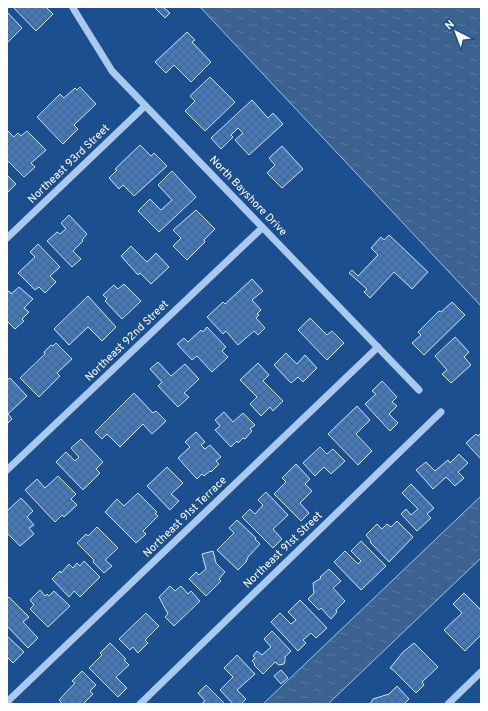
<svg xmlns="http://www.w3.org/2000/svg" width="488" height="711" font-family="Overpass,sans-serif">
<style>
.water{fill:url(#water-ripples);stroke:#9cc4f0}
.building{fill:url(#building-cross-hatch);stroke:#cfe3fa}
.lines{fill:none;stroke-linecap:round;stroke-linejoin:round}
.minor{stroke:#a9c9ee;stroke-width:7}
.labels{text-anchor:middle;dominant-baseline:central;stroke-width:3.5;stroke-linejoin:round;paint-order:stroke}
.street-label{font-size:11px;fill:#fff;stroke:#1b4f8f}
</style>
<defs>
<pattern id="water-ripples" width="26" height="14" patternUnits="userSpaceOnUse"><rect width="26" height="14" fill="#3c6290"/><path d="M2 4q2-2 4 0t4 0M15 11q2-2 4 0t4 0" fill="none" stroke="#597aa1"/></pattern>
<pattern id="building-cross-hatch" width="8" height="8" patternUnits="userSpaceOnUse"><rect width="8" height="8" fill="#4478b7"/><path d="M0 0l8 8M0 8l8-8" fill="none" stroke="#486282"/></pattern>
</defs>
<rect width="100%" height="100%" fill="#1b4f8f"/>
<g class="water">
<polygon points="200,7 481,7 481,306"/>
<polygon points="481,496 481,558 328,704 263,704"/>
</g>
<g class="building">
<polygon points="13,7 46,7 53,14 36,31"/>
<polygon points="154,7 163,7 170,13 165,18"/>
<polygon points="7,12 22,28 7,43"/>
<polygon points="187,32 195,40 192,42 211,62 191,82 174,65 166,73 155,62"/>
<polygon points="210,77 235,102 205,131 185,111 195,101 190,96"/>
<polygon points="80,87 96,104 74,125 78,129 63,144 37,117 60,94 64,98 75,88 77,90"/>
<polygon points="252,100 268,118 273,113 283,124 249,155 235,140 243,133 238,128 231,135 233,137 221,149 211,138"/>
<polygon points="7,130 14,137 18,133 21,136 27,131 46,150 31,163 35,167 24,177 7,160"/>
<polygon points="140,145 151,156 154,153 167,166 134,196 123,185 119,189 109,178 117,170 115,169"/>
<polygon points="282,146 303,169 282,188 267,173 275,165 269,158"/>
<polygon points="172,171 196,197 159,232 138,211 150,199 161,210 172,200 158,185"/>
<polygon points="7,175 16,184 7,193"/>
<polygon points="196,210 215,229 204,240 205,242 187,260 173,246 181,238 173,230"/>
<polygon points="69,215 87,234 82,240 83,241 73,251 81,259 72,267 47,241 57,232 60,234 66,229 61,223"/>
<polygon points="389,235 428,272 412,289 394,272 370,298 364,292 367,289 349,273 352,270 358,276 378,255 371,248 381,237 384,240"/>
<polygon points="38,244 60,267 50,276 56,282 45,293 39,287 35,290 18,273 35,257 30,252"/>
<polygon points="131,246 147,262 156,253 169,267 151,284 140,273 138,275 121,256"/>
<polygon points="252,279 263,291 252,300 261,310 257,314 259,315 256,318 265,328 258,335 254,331 238,345 226,331 223,334 207,317 223,302 225,304"/>
<polygon points="124,284 141,301 122,319 105,301 107,299 103,295 114,285 118,289"/>
<polygon points="19,287 33,299 24,308 29,312 22,319 24,321 15,329 7,321 7,293 9,291 11,294"/>
<polygon points="88,296 116,327 102,341 88,327 69,345 54,329"/>
<polygon points="452,302 465,315 424,355 412,343 421,335 418,332 439,311 441,312"/>
<polygon points="310,318 327,335 332,331 344,343 327,360 298,330"/>
<polygon points="207,327 226,347 222,351 228,357 212,372 197,356 192,360 177,344 184,338 188,342 201,330 203,332"/>
<polygon points="455,337 469,352 464,357 471,365 451,383 442,374 447,370 435,356"/>
<polygon points="56,343 72,359 57,373 60,376 39,397 20,378 45,354 44,352 51,345 53,346"/>
<polygon points="286,353 297,364 305,355 317,368 303,382 298,377 291,383 274,365"/>
<polygon points="158,362 171,376 185,364 199,379 184,393 189,397 178,407 158,386 162,382 150,369"/>
<polygon points="258,363 269,375 263,381 283,401 273,411 270,407 261,416 250,404 257,397 240,380"/>
<polygon points="10,378 27,396 8,414 12,419 7,424 7,380"/>
<polygon points="382,381 397,397 392,402 397,406 389,414 398,423 390,431 365,404 376,394 372,391"/>
<polygon points="134,393 153,413 156,411 166,421 152,434 143,424 120,447 107,434 102,439 95,432"/>
<polygon points="357,406 370,420 356,434 372,451 358,465 328,434"/>
<polygon points="224,412 233,422 243,413 255,425 250,429 252,431 245,439 243,438 238,443 237,441 231,447 215,430 220,426 215,420"/>
<polygon points="196,432 205,442 201,445 205,449 210,445 221,457 216,461 219,464 211,472 210,471 204,476 202,474 197,479 178,458 190,447 185,442"/>
<polygon points="481,433 481,459 466,443 476,434 478,436"/>
<polygon points="81,439 103,462 96,469 100,473 83,490 56,462 66,452 75,461 79,457 71,448"/>
<polygon points="320,447 327,454 333,449 345,461 331,474 324,467 315,476 303,463"/>
<polygon points="459,454 468,463 458,472 464,478 455,486 446,477 433,489 416,470 426,462 435,471 448,460 450,463"/>
<polygon points="296,464 310,479 305,484 312,491 300,503 309,513 301,521 274,494 286,482 282,478"/>
<polygon points="167,467 183,483 171,494 179,501 170,510 147,486"/>
<polygon points="58,476 76,494 71,499 77,505 64,517 62,515 55,522 25,490 37,479 45,488"/>
<polygon points="411,484 434,508 427,514 431,518 417,531 401,514 406,509 411,515 418,509 402,493"/>
<polygon points="266,492 288,515 273,529 282,539 273,548 242,517 250,509 255,514 263,505 258,500"/>
<polygon points="138,493 157,512 155,514 158,516 143,531 146,534 136,543 105,512 117,499 124,506"/>
<polygon points="21,498 33,511 27,517 34,525 29,528 34,534 20,546 7,533 7,511"/>
<polygon points="237,520 256,538 255,539 260,544 248,557 246,562 238,570 217,550 234,533 229,528"/>
<polygon points="397,521 413,537 389,562 370,542 371,541 366,535 377,524 382,529 387,524 391,527"/>
<polygon points="97,527 118,548 105,560 112,566 104,573 93,562 94,560 77,543 86,534 88,536"/>
<polygon points="361,541 386,566 361,590 334,562 345,551 358,564 361,561 351,551"/>
<polygon points="213,551 216,563 225,572 219,579 221,581 206,596 189,579 196,572 199,575 206,569 202,554"/>
<polygon points="84,561 100,577 80,597 74,591 69,597 52,579 60,571 61,573 69,564 73,568 77,563 80,566"/>
<polygon points="329,569 341,581 333,588 345,601 336,610 337,612 331,619 321,608 319,610 308,599 314,593 313,583 321,578 320,577"/>
<polygon points="170,586 175,591 181,586 188,594 191,591 200,601 174,626 165,617 168,614 159,597"/>
<polygon points="40,590 45,596 47,594 49,596 54,591 70,606 48,627 30,609 34,605 30,600"/>
<polygon points="464,593 481,610 481,635 465,651 444,630 462,613 453,604"/>
<polygon points="9,597 29,617 23,622 38,638 28,648 7,626 7,599"/>
<polygon points="300,600 327,628 316,638 311,633 303,640 306,643 298,651 271,622 280,613 291,624 296,620 288,612"/>
<polygon points="146,613 159,626 145,640 148,643 138,653 133,647 130,650 119,639"/>
<polygon points="272,631 291,651 285,657 285,661 284,664 279,665 275,662 263,674 254,665 255,664 252,661 255,658 253,656 257,651 262,655 271,647 264,639"/>
<polygon points="7,636 24,652 13,663 7,657"/>
<polygon points="110,643 126,659 124,660 129,665 116,677 127,688 118,697 89,668 102,655 100,653"/>
<polygon points="414,643 438,667 422,682 424,685 416,693 393,670 390,668 403,652"/>
<polygon points="237,655 255,674 237,690 246,699 241,704 233,704 220,690 233,677 224,668"/>
<polygon points="281,670 288,678 281,684 274,676"/>
<polygon points="82,671 96,685 90,691 93,694 83,704 63,704 59,700 75,683 72,681"/>
<polygon points="206,685 225,704 201,704 205,701 198,693"/>
<polygon points="397,686 409,699 404,704 370,704 373,699 389,694"/>
</g>
<g class="lines">
<g class="minor">
<polyline points="73,8 112,71 419,390"/>
<polyline points="7,238 145,106"/>
<polyline points="7,470 262,228"/>
<polyline points="7,702 378,347"/>
<polyline points="140,704 441,412"/>
<polyline points="448,704 481,672"/>
</g>
</g>
<g class="labels">
<g class="street-label">
<text transform="translate(69 164) rotate(-44)">Northeast 93rd Street</text>
<text transform="translate(248 196) rotate(46)">North Bayshore Drive</text>
<text transform="translate(127 341) rotate(-44)">Northeast 92nd Street</text>
<text transform="translate(185 517) rotate(-44)">Northeast 91st Terrace</text>
<text transform="translate(283 550) rotate(-44)">Northeast 91st Street</text>
</g>
</g>
<rect width="488" height="711" fill="none" stroke="#ffffff" stroke-width="16"/>
<g transform="translate(456 32) rotate(318)" stroke="#1b4f8f" stroke-width="3" paint-order="stroke">
<path d="M0-3L7 15L0 10L-7 15Z" fill="#ffffff"/>
<text y="-6" font-size="11" font-weight="bold" text-anchor="middle" fill="#ffffff">N</text>
</g>
</svg>
